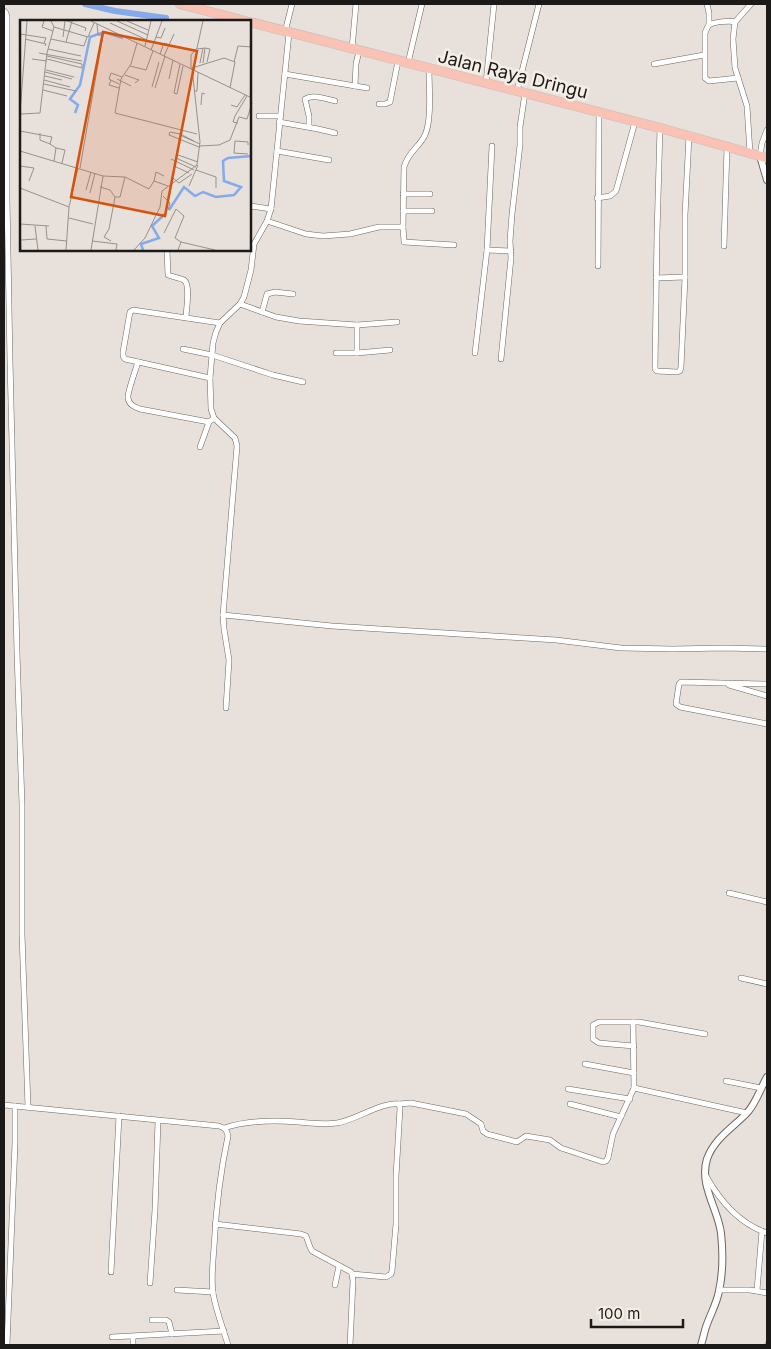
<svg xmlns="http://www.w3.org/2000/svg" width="771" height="1349" font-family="Inter,sans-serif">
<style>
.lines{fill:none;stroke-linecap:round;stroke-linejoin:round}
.stream{stroke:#84aaeb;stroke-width:2}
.canal{stroke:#84aaeb;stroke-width:6}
.minor-casing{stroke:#6c6660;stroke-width:6}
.tertiary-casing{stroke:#6c6660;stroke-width:8}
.trunk-casing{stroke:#bfbfbe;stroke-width:10}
.minor{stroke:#fff;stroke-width:5}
.tertiary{stroke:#fff;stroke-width:6}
.trunk{stroke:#fac2b4;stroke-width:9}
.labels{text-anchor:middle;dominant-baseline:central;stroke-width:5;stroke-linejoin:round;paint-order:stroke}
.street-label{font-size:18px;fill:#1c1a18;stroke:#f5eee7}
.inset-river{fill:none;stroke:#84aaeb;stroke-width:2.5}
.inset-road{fill:none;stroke:#96918c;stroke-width:1}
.view{fill:#d4530d;fill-opacity:0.15;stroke:#d4530d;stroke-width:2.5}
.inset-edge{fill:none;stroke:#1c1a18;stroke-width:2.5}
</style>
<rect width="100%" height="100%" fill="#e8e0da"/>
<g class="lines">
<polyline class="stream" points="765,1345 767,1341"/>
<polyline class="canal" points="85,4 115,11 166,18"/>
<g class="minor-casing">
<g id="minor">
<polyline points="707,4 709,13 709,25"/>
<polyline points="4,11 6,13 7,17 7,199 10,361 17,652 22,805 22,934 28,1107"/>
<path d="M735,22C730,20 714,22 709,25C707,27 706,31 705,33V78L709,81L738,78"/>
<polyline points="285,32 292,4"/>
<polyline points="289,33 271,209 267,221 254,244 251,270 244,297 240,304 220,323 216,332 213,343 210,378 211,409 214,418 235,438 237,446 223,615 332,626 556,640 621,648 673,649 725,648 767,649"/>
<polyline points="352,49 356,4"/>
<polyline points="408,63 422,4"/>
<polyline points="654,64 704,55"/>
<polyline points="285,74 367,88"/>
<polyline points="486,83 494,4"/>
<polyline points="355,86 356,64 359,51"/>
<polyline points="517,91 539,4"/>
<polyline points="379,104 385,104 390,102 398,61"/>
<polyline points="259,116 280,116"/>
<polyline points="279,122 318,129 335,133"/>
<path d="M309,127V116L305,99C313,94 326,99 335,101"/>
<polyline points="660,128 657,234 655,369 657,371 677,372 680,371 681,367 685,277 685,215 689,136"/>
<polyline points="277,151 329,160"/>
<polyline points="750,153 747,106 735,68 733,39 735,22 751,4"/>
<polyline points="760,156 762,143 767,130"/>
<polyline points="403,194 430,194"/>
<polyline points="597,198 610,196 616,191 635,122"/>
<polyline points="250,206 271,209"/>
<polyline points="403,211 432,211"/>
<path d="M267,221L306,234L323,236L350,234L379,227H403L404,167C409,150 419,148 425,135C432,120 429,86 429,69"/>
<polyline points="403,227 404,242 454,245"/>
<polyline points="724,246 727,147"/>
<path d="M167,250L168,275C173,277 180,278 184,280C191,285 186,310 186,317"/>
<polyline points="487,250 511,251"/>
<polyline points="598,266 599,112"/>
<polyline points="656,278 685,277"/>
<polyline points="240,304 276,317 299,321 357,325 357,353 336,353"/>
<polyline points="262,312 267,294 275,292 293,294"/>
<polyline points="357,325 397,322"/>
<polyline points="183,349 212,355 273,375 303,382"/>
<polyline points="357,353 390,350"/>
<polyline points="475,353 487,250 492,146"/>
<polyline points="501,359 511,258 510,241 512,214 520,145 520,127 525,93"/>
<path d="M138,362C136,369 127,393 128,398C129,405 135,407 140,409L209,422L214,418"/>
<polyline points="210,378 125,359 123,356 123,352 130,312 133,310 220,323"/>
<polyline points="200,447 209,422"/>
<polyline points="223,615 224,629 229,660 226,708"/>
<polyline points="767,684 681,682 679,684 676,704 680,707 767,724"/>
<polyline points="729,685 767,696"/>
<polyline points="729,893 767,902"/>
<polyline points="741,978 767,984"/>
<polyline points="633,1022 599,1022 593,1025 593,1039 599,1043 634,1046"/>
<polyline points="585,1064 634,1073"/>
<polyline points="726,1081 761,1088"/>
<polyline points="634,1088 633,1022 639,1022 705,1034"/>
<polyline points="568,1089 630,1099"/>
<polyline points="399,1104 411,1103 466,1114 481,1124 483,1131 487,1134 517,1142 526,1136 550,1140 561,1148 603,1162 606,1161 608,1158 613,1134 634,1088 747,1113"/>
<polyline points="570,1104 621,1117"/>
<path d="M4,1105L219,1126C225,1128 227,1130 228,1136C220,1173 216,1209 214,1247C213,1262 211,1278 213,1293C216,1311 223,1328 228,1345"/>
<path d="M224,1128C248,1120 273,1120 298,1122C311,1123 324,1125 337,1123C354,1121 383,1101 399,1104L400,1108L396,1176V1224L392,1271L391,1274L386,1277L352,1274"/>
<path d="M706,1176C720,1201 740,1224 767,1233"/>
<polyline points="215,1224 301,1234 306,1236 310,1247 312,1251 351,1272 352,1274 353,1281 350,1345"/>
<polyline points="111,1272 119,1116"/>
<polyline points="150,1283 155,1210 158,1121"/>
<polyline points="335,1285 339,1266"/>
<polyline points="177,1290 213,1292"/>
<polyline points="719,1290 750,1290 767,1293"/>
<polyline points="757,1290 762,1231"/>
<polyline points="152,1320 166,1320 169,1322 172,1334"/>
<polyline points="112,1337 224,1331"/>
<polyline points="133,1337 133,1345"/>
<polyline points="7,1345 15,1143 15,1106"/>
</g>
</g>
<g class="tertiary-casing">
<g id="tertiary">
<polyline points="760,156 767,180"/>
<path d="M701,1345C703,1339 704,1333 706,1327C710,1315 717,1303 719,1291C723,1273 723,1252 721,1233C718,1209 699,1185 707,1159C714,1139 732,1128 746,1114C756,1104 760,1089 767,1077"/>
</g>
</g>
<g class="trunk-casing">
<g id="trunk">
<polyline points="180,4 245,21"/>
<polyline points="250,22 525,93 660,128 767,158"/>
</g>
</g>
<use href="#minor" class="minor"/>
<use href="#tertiary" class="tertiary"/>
<use href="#trunk" class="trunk"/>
</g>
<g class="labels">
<g class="street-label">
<text transform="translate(513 74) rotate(14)">Jalan Raya Dringu</text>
</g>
</g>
<g transform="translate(20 20)">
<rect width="231" height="231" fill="#e8e0da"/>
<path class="inset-river" d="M55,93L58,85L50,79L60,65L70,17L84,12L103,18M149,190L164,167L175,176L183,172L196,177L214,175L221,167L204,161L203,141L208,138L232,136M123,230L121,224L139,218L132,206L146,193"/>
<path class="inset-road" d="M24,1L22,7L33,11M31,1L34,7L68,17L74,3M47,1L66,8L65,11M71,1L232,78M97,1L128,15M107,1L128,10M90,3L127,20M0,14L26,18L24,23M43,17L45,1M136,17L141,18L145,8M5,19L26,24L25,26M31,19L64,26L67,17M46,22L52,1M117,23L111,44L101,59L95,93L177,114M125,26L131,1M185,28L190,29L187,42M28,29L61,36M177,29L185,28L183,43M131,30L142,1M19,33L62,41M140,34L144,23L149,25M144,36L154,14M12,39L27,41M27,39L62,48V44L27,36M214,42L218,26L232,27M180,43L183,28M110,46L126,50L133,31M171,49V35L177,28L183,1M26,50L54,57M25,52L52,59M105,55L119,60L115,63M25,56L42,60M97,59L111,66M149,59L153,40M24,60L50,67M91,60L89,65L99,68M24,64L56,71M99,64L89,59L91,53L102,57M132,67L139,42M135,68L145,36M23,70L47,76M174,71H177L178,52M157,74L154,73L160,44M157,74L163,46M181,85L182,73L185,74M211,85L217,87L225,75M0,93L7,1M0,94L20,93L27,33L34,7M218,103L213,102L215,96L227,76M0,111L32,117L30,124L36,128L34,141M20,113V120L30,124M162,116L180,124M174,121L160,114L150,112L149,115L179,127M215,121L214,133L228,134M215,121L228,122V125M179,126L199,125L210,120L219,97L227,99L232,83M36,128L45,130L42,143M0,131L83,156L71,230M158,135L178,142M156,138L176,147M151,139L174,150M0,146L14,148L9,161M154,146L169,153M60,148L83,15H78L77,4M176,150L196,157V168M83,156L105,157L100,177H95M105,157L129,169L134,161L148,166M153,158L159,163L172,154M134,161L136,152L144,156M169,166L178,145M80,167L90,170L95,177L89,209L84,217L91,221M0,168L49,187M66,170L71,152M70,173L75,153M143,176L150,183L148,190M49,198L73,204M0,204L29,206M15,206L18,230M26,206L27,219L47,221M0,210L1,230M144,213L156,189L164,196L155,218L161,222M1,220L16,219M72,221L97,224L96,230M46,230L49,187L58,148M114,230L125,218L140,187L142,171L177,145L180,122L172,48L204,38L215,42L210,68M158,230L161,222L195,230"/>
<path class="view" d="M83,12L177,31L145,196L51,177Z"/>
<rect width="231" height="231" class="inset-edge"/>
</g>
<rect width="771" height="1349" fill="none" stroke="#1c1a18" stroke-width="10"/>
<path d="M591 1319v8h92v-8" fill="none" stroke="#1c1a18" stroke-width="2.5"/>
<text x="598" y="1319" font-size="15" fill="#1c1a18" stroke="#f5eee7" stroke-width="4" paint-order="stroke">100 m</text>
</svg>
